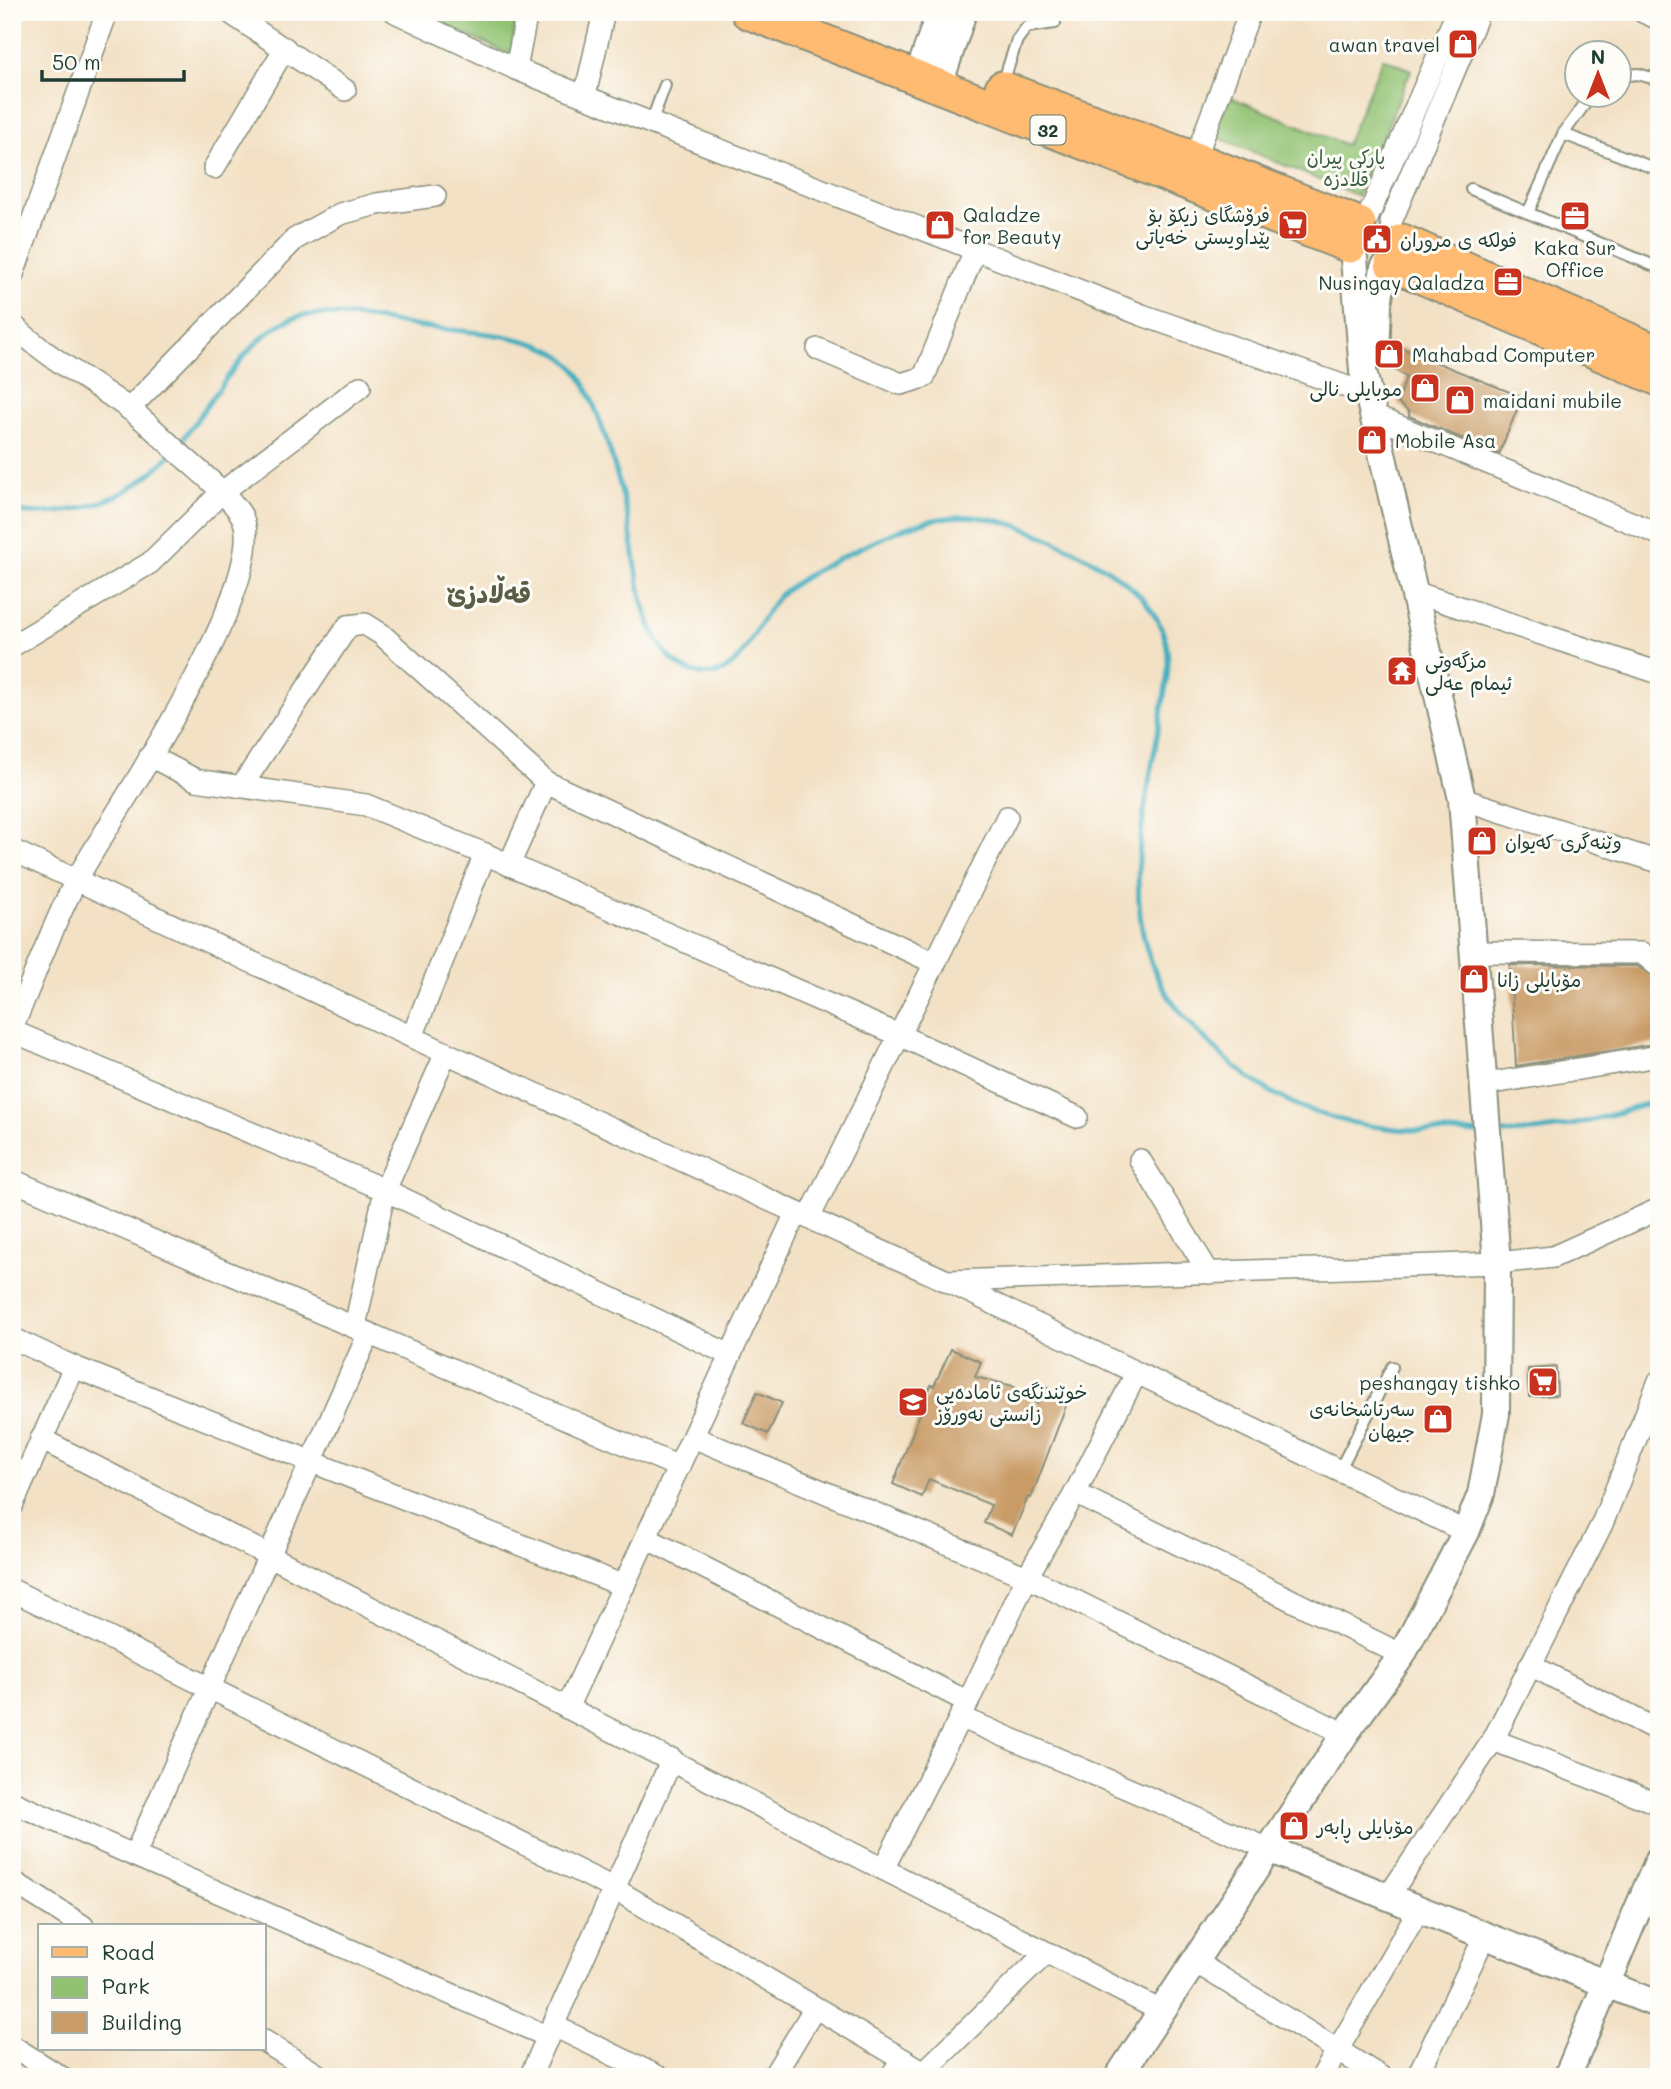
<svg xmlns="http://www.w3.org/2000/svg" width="1671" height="2089" font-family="Mali,'Playpen Sans Arabic',sans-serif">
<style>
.green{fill:#91c272;stroke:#588053;stroke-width:2}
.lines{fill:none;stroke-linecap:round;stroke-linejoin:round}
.stream{stroke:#40adbe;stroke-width:5}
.building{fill:#c99b66}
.service-casing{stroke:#898f7c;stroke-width:14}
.minor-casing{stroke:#898f7c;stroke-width:24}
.tertiary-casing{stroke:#898f7c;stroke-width:30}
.primary-casing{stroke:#898f7c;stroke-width:37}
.service{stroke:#fff;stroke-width:10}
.minor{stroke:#fff;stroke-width:21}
.tertiary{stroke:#fff;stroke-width:26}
.primary{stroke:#ffbb71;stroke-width:33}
.labels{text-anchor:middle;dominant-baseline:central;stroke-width:6;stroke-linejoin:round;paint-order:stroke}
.shield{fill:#fdfcf7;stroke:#62766e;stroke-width:2}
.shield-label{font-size:18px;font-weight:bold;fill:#1f3d34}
.poi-label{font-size:19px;fill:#1f3d34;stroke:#fdfcf7;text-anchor:start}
.park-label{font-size:19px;fill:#3c5e44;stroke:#fdfcf7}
.district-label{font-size:26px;font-weight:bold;fill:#5a5e46;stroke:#fdfcf7}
</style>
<rect width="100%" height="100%" fill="#fdfcf7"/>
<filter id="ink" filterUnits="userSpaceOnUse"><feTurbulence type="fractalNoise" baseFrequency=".0143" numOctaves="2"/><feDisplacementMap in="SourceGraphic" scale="14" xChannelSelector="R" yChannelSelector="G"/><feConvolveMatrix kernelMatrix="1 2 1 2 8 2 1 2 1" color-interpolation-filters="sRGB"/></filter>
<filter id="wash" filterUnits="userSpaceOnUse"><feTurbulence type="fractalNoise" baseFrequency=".00686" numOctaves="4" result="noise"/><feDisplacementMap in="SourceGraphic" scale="28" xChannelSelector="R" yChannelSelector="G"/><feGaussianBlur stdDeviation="1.57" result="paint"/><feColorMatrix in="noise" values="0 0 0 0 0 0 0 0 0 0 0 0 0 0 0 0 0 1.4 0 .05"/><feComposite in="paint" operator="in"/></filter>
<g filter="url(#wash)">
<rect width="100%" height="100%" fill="#f3e1c5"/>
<g class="green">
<polygon points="416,12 517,12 511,55"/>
<polygon points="1383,58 1411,70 1358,196 1212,135 1228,96 1346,145"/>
</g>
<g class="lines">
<g class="stream">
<path d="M177,446C211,407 253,320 307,315C345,312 385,321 422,327C463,332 533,333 565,359C582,372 589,394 597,413C609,445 619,480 627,514C638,561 638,654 693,672C743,689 754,619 780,595C801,577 828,564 852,552C930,513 971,502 1052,540C1080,553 1110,568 1133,589C1148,602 1161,622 1166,642C1172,669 1163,699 1159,726C1147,796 1127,875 1146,946C1156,986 1179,1013 1208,1042C1290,1125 1368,1131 1478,1133"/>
<path d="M12,512C76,518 128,501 171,454"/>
<path d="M1495,1133C1553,1134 1604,1118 1659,1100"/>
</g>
</g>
<g id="blocks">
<g class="building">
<polygon points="1401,348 1522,397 1499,454 1409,416 1409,412 1398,403 1406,377 1394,369"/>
<polygon points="1510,965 1637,966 1659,980 1659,1043 1516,1066"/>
<polygon points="951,1349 981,1362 975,1377 1013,1386 1037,1404 1045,1387 1069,1398 1031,1498 1028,1497 1012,1535 984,1523 991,1505 929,1479 922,1497 893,1484 931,1385 934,1386"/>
<polygon points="1556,1367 1557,1395 1529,1397 1528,1369"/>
<polygon points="757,1392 782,1403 768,1434 743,1423"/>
</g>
</g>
</g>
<g filter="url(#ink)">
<use href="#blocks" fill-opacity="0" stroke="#898f7c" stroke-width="2"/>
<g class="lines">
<g class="service-casing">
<g id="service">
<polyline points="1618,76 1638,74 1659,80"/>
<polyline points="1002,86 1017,40 1027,27 1055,23"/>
<polyline points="651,123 665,85"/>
<polyline points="1563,134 1659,170"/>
<polyline points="1471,189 1659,268"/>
<polyline points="1528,213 1563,134 1592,94"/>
<polyline points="1340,1469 1392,1367"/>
</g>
</g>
<g class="minor-casing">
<g id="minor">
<polyline points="229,12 345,90"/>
<polyline points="395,12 516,69 651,123 1142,315 1370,395"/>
<polyline points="1643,12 1659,19"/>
<polyline points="516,69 527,12"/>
<polyline points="585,95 604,12"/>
<polyline points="1195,159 1250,12"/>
<polyline points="214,168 285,48"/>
<polyline points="1367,219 1457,12"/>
<polyline points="1391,222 1479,12"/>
<polyline points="12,277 107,12"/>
<path d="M12,324C47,358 88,379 128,408C149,423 167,443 187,460C205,476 226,493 240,513C280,571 111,817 78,877C52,925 34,978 12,1028"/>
<polyline points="818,349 901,384 924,377 975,250"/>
<polyline points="129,409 295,239 340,214 377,204 435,196"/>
<polyline points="1374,416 1659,534"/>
<polyline points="1414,592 1659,673"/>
<polyline points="12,646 150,563 221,493 360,387"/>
<polyline points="150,756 196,780 366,805 485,854 899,1035 1077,1117"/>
<polyline points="241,787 348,626 365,624 381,634 546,782 935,963"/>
<polyline points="1462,799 1659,862"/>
<polyline points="12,850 446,1053 947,1281 1466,1532"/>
<polyline points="509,865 546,782"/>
<polyline points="1475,952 1642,953 1659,967"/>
<polyline points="12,1031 385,1190 730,1355"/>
<polyline points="412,1037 485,854"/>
<polyline points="1486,1084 1659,1056"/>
<polyline points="1140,1160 1209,1273"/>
<polyline points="12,1180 679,1467"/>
<polyline points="809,1218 1007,817"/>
<polyline points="949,1281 1497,1263 1553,1257 1659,1209"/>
<polyline points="355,1326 385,1190 446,1053"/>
<polyline points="12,1338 74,1367 624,1586"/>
<polyline points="693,1437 1027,1577 1345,1734"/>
<polyline points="41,1439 1163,2012"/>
<polyline points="1075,1493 1402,1655"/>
<polyline points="12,1506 74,1367"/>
<polyline points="646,1538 968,1702"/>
<polyline points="12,1590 613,1888 933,2077"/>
<polyline points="1530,1665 1659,1731"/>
<polyline points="567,1708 796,1213"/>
<polyline points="960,1717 1271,1850"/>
<polyline points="1493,1740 1659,1804"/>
<polyline points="12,1802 549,2037"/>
<polyline points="135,1854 369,1333"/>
<polyline points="883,1869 968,1702 1027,1577 1075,1493 1136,1374"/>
<polyline points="12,1881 83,1926"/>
<polyline points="1388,1897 1493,1740 1602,1524 1659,1381"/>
<polyline points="1197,1963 1381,2077"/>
<polyline points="554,2026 659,2077"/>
<polyline points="264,2041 321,2077"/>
<polyline points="12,2046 61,2077"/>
<polyline points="925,2071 1046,1953"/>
<polyline points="530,2077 672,1759"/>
<polyline points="773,2077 814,2009"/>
<polyline points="890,2077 903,2060"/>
<polyline points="1322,2077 1419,1909"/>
<polyline points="1417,2077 1485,1936"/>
</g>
</g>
<g class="tertiary-casing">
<g id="tertiary">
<polyline points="917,79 940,12"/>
<polyline points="938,88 963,12"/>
<polyline points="1376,355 1378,304 1384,268"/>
<polyline points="1271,1850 1659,2005"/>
<polyline points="1118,2077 1345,1734 1402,1655 1466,1532 1481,1494 1496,1414 1497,1263 1462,799 1363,371 1354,258"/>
<polyline points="1567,2077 1659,1859"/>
</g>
</g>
<g class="primary-casing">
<g id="primary">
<polyline points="748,12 1350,246"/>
<polyline points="1002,88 1195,159 1359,224"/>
<polyline points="1402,241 1659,353"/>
<polyline points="1392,264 1659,379"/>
</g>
</g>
<use href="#service" class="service"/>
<use href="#minor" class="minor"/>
<use href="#tertiary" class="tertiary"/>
<use href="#primary" class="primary"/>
</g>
</g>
<defs>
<g id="shop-square" transform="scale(1.575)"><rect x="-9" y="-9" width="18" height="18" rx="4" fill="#c8321e" stroke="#fdfcf7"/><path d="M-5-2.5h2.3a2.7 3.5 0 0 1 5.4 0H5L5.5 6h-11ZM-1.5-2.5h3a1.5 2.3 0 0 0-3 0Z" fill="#fff"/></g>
<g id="office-square" transform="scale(1.575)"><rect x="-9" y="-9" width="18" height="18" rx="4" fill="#c8321e" stroke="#fdfcf7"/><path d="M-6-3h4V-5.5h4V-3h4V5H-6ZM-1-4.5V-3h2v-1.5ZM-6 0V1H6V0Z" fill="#fff"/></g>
<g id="supermarket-square" transform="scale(1.575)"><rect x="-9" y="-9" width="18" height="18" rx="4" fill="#c8321e" stroke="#fdfcf7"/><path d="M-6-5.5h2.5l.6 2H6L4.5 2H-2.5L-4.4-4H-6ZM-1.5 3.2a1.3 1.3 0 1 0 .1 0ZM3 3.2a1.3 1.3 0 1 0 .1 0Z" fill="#fff"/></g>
<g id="civic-square" transform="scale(1.575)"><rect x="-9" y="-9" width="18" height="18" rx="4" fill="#c8321e" stroke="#fdfcf7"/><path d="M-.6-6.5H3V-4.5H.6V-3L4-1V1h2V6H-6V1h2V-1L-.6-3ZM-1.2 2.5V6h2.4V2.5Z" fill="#fff"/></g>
<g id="temple-square" transform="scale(1.575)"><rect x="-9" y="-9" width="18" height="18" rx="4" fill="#c8321e" stroke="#fdfcf7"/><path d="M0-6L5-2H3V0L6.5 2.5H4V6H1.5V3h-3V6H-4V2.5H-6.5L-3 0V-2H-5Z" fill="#fff"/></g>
<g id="school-square" transform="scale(1.575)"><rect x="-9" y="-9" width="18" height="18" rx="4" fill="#c8321e" stroke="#fdfcf7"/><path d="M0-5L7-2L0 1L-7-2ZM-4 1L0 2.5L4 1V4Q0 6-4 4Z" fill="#fff"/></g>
</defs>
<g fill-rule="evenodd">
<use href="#shop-square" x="1463" y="44"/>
<use href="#office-square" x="1575" y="216"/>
<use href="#shop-square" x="940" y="225"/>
<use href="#supermarket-square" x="1293" y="225"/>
<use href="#civic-square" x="1377" y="239"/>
<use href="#office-square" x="1508" y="282"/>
<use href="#shop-square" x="1389" y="354"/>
<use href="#shop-square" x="1425" y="388"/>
<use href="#shop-square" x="1460" y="400"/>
<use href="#shop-square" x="1372" y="440"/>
<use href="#temple-square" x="1402" y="671"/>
<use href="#shop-square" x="1482" y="841"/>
<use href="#shop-square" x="1474" y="979"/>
<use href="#supermarket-square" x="1543" y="1382"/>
<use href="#school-square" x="913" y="1402"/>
<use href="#shop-square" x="1438" y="1419"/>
<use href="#shop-square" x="1294" y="1826"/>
</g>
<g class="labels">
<rect class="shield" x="1030.5" y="115.5" width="35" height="29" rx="5"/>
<g class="shield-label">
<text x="1048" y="130">32</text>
</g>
<g class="poi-label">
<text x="1440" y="44" text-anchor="end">awan travel</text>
<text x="963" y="214">Qaladze<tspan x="963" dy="22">for Beauty</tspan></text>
<text x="1270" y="214" text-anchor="end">فرۆشگای زیکۆ بۆ<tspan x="1270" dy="22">پێداویستی خەیاتی</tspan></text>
<text x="1400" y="239">فولکه ی مروران</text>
<text x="1575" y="247" text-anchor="middle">Kaka Sur<tspan x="1575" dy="22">Office</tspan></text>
<text x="1485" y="282" text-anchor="end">Nusingay Qaladza</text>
<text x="1412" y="354">Mahabad Computer</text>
<text x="1402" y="388" text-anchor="end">موبايلى نالى</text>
<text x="1483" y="400">maidani mubile</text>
<text x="1395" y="440">Mobile Asa</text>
<text x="1425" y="660">مزگەوتی<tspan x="1425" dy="22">ئیمام عەلی</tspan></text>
<text x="1505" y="841">وێنەگری کەیوان</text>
<text x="1497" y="979">مۆبایلی زانا</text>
<text x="1520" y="1382" text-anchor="end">peshangay tishko</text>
<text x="936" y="1391">خوێندنگەی ئامادەیی<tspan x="936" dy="22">زانستی نەورۆز</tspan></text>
<text x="1415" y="1408" text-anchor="end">سەرتاشخانەی<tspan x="1415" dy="22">جیهان</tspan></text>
<text x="1317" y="1826">مۆبایلی ڕابەر</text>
</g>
<g class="park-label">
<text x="1346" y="156">پارکی پیران<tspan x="1346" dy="22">قلادزه</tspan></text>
</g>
<g class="district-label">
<text x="489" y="593">قەڵادزێ</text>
</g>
</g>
<rect width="1671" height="2089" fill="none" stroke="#fdfcf7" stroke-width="42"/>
<rect x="38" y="1924" width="228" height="126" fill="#fdfcf7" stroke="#a4b0a9" stroke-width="2"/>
<rect x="52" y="1947" width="35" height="10" fill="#ffbb71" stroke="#a4b0a9" stroke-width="2"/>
<text x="102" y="1960" font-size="21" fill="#1f3d34">Road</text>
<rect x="52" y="1977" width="35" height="21" fill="#91c272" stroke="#a4b0a9" stroke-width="2"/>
<text x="102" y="1994" font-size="21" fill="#1f3d34">Park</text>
<rect x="52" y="2012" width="35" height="21" fill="#c99b66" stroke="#a4b0a9" stroke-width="2"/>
<text x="102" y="2030" font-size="21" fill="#1f3d34">Building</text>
<g transform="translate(1598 74)"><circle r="33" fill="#fdfcf7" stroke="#a4b0a9" stroke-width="2"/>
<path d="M0-5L12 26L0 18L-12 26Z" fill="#c8321e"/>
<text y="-10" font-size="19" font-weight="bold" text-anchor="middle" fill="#1f3d34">N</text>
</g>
<path d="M42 70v10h142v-10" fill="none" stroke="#1f3d34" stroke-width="3.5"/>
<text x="52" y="70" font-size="21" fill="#1f3d34" stroke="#fdfcf7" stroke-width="5" paint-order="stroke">50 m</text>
</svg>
